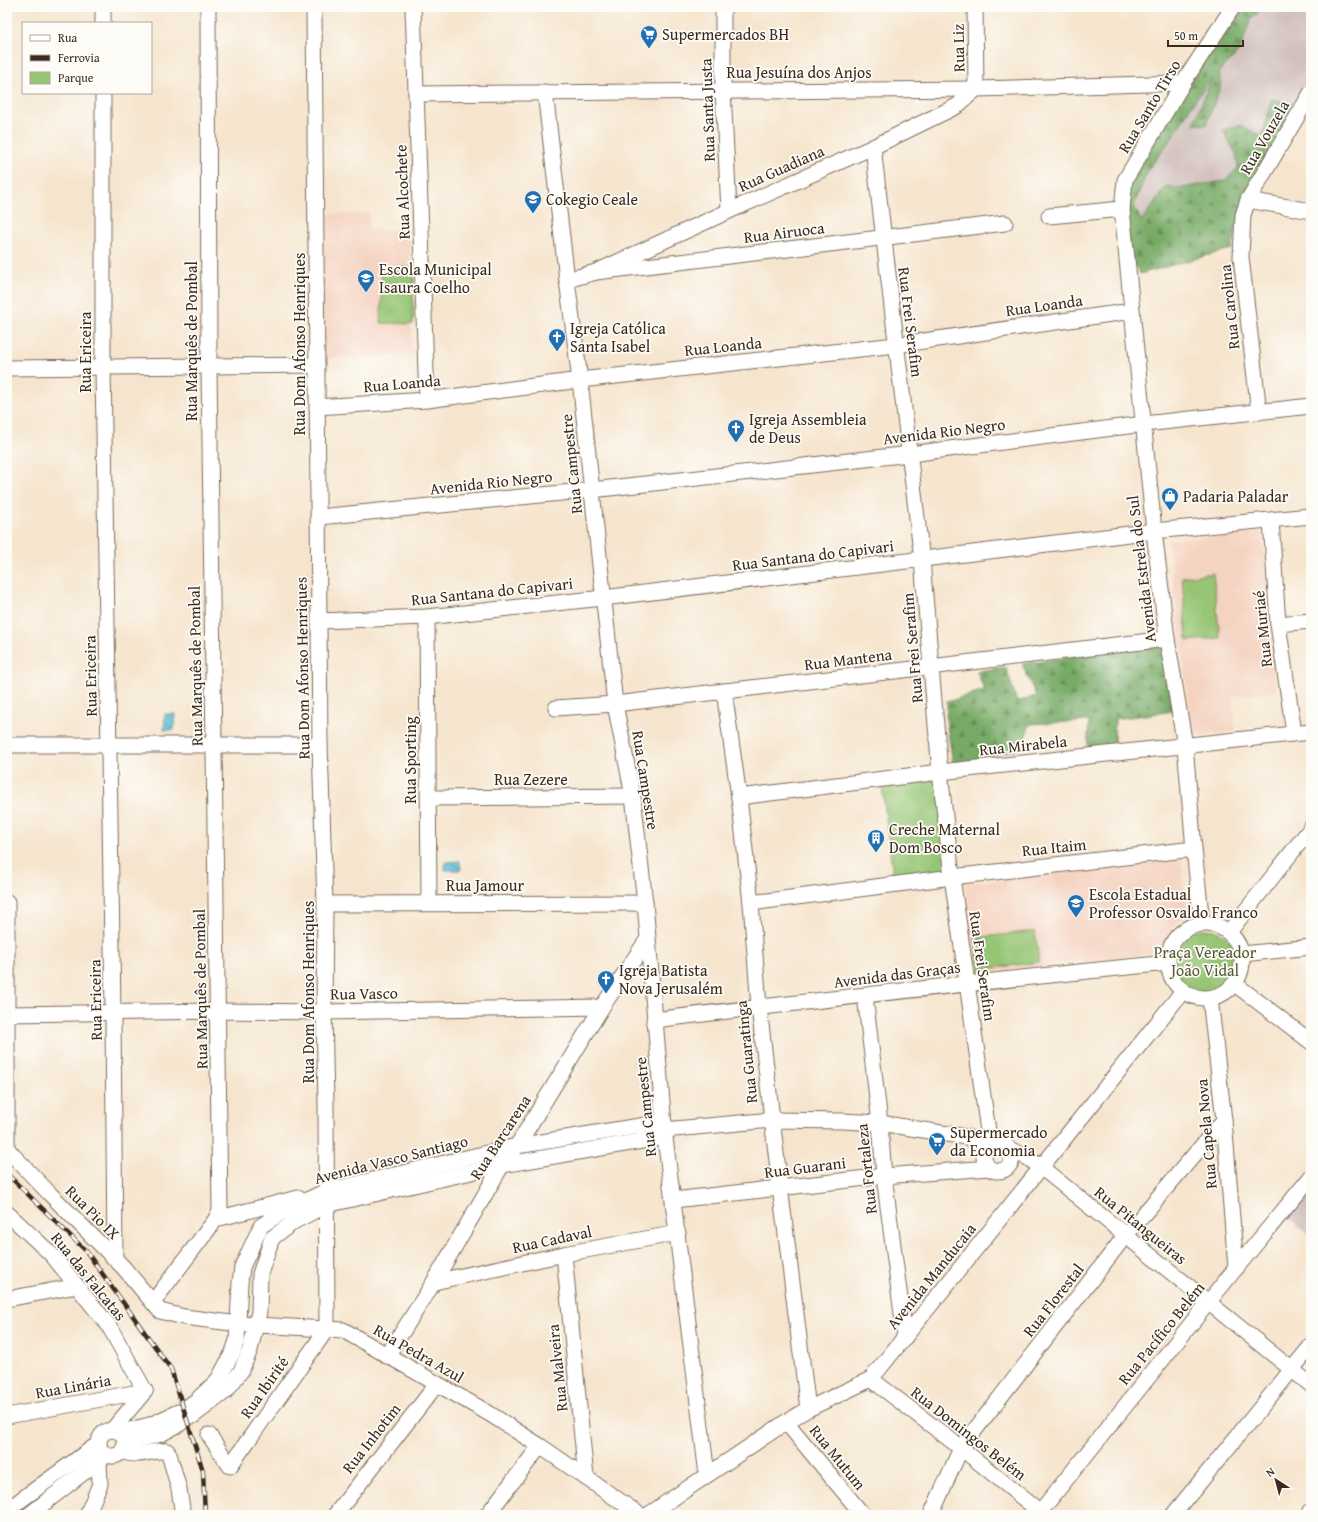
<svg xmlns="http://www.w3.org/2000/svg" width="1318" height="1522" font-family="'Gentium Book Plus',serif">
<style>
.built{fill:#f5d3c1}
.industrial{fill:#d1c0bc}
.forest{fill:url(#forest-firs);stroke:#5a6a42}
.park{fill:#96c574;stroke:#687849}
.water{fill:url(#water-waves);stroke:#4a737a}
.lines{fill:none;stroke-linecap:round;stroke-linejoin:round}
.stream{stroke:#58bcd6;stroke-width:3}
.minor-casing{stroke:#7c6b5c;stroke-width:17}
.minor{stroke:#fff;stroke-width:15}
.rail-casing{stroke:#3b2a1e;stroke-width:4.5}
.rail{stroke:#fdfcf7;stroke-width:3;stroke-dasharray:9;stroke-linecap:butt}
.labels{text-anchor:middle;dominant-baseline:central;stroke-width:3.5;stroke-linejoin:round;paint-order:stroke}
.poi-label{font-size:16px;fill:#3b2a1e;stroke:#fdfcf7;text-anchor:start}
.street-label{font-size:16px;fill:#3b2a1e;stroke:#fdfcf7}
.park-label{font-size:16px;fill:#565838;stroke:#fdfcf7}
</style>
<defs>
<pattern id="forest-firs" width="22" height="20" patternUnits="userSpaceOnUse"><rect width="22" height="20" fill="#78aa66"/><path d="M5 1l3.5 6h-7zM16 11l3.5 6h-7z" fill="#648b53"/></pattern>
<pattern id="water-waves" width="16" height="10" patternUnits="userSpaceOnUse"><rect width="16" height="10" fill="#58bcd6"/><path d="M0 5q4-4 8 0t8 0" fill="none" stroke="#4a99ad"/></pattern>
</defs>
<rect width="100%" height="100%" fill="#fdfcf7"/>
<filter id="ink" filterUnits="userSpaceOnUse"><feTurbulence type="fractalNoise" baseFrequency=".025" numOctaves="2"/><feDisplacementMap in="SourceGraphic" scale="8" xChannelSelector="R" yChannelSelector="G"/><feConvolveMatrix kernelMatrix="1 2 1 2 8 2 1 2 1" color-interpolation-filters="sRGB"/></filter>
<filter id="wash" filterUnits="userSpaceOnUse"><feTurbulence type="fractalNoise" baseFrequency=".012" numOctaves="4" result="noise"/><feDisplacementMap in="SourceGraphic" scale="16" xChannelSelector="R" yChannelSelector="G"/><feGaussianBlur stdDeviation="0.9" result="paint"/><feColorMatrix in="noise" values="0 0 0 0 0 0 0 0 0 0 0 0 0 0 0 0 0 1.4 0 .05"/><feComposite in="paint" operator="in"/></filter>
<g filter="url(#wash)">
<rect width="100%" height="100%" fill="#f6e5ce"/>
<g class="built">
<polygon points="369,213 369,230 410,229 412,356 322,358 320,214"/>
<polygon points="1262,531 1277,691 1232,696 1236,731 1193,736 1168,541"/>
<polygon points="1181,859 1188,915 1178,921 1160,952 973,975 965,884"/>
</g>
<g class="industrial">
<polygon points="1240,7 1311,7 1311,82 1254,184 1241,215 1233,250 1131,268 1124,209 1165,117"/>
<polygon points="1311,1183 1311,1237 1285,1215"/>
</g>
<g class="forest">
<polygon points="1245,7 1263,7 1250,21 1240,50 1231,60 1222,68 1219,75 1222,83 1206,125 1194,124 1211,79 1194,102 1173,136 1148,170 1134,205 1141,221 1166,186 1181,188 1224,181 1238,168 1236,154 1223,130 1240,125 1262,137 1272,99 1299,105 1238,218 1231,249 1140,274 1131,259 1126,218 1130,181 1185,89"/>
<polygon points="1162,643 1174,711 1115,719 1114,745 1087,750 1089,721 1030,724 1021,749 953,764 946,720 947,702 984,690 977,671 1006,667 1017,702 1036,696 1022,664"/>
</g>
<g class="park">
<polygon points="382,267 414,267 413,324 381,323"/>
<polygon points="1213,573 1220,638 1187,641 1182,577"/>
<polygon points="938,780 948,869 893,876 882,787"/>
<circle cx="1205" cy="961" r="32"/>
<polygon points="1035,931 1039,962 979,970 975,938"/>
</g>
<g class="water">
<polygon points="165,714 175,714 174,730 164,730"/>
<polygon points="460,861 461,870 445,870 445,862"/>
</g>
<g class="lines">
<g class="stream">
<polyline points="247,1284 256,1253"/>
<polyline points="15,1515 44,1494"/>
</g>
</g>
</g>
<g filter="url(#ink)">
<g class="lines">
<g class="minor-casing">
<g id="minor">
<polyline points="413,7 427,400"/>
<polyline points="723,7 723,91 729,211"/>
<polyline points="103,23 103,7"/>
<polyline points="545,92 567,280 580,380 615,704 633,796 645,903 665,1137 707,1475"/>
<polyline points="103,93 103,367 113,1012 115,1259"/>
<polyline points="416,94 976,89 1183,83"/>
<polyline points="873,147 922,560 940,772 952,877 990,1145"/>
<polyline points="1248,200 1311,211"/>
<polyline points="1049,216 1122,209"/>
<polyline points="596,272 729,211 873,147 957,106 976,89 975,7"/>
<polyline points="567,280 596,272 1005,223"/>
<polyline points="7,368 317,365"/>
<polyline points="317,407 427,400 580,380 896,345 1132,311"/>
<polyline points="1259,412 1241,257 1243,215 1248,200 1311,93"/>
<polyline points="319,517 592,490 910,454 1144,424 1311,406"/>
<polyline points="1271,521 1278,624 1294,733"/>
<polyline points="427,617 429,903"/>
<polyline points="319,621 427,617 603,598 1154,531 1311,516"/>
<polyline points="1278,624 1311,621"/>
<polyline points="724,691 739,797 751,903 759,1007 780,1187 808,1409"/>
<polyline points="556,708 615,704 1167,639"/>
<polyline points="7,745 320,745"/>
<polyline points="739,797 940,772 1311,732"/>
<polyline points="428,798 633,796"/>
<polyline points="7,902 7,1149"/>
<polyline points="751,903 952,877 1194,849"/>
<polyline points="325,904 645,903"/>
<circle cx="1205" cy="961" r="37"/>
<polyline points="1202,924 1194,849 1185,746 1167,639 1154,531 1122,209 1125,180 1183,83 1233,7"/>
<polyline points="1229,932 1311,828"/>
<polyline points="1242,954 1311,947"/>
<polyline points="1235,984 1311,1042"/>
<polyline points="865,996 880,1123 884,1176 905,1337"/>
<polyline points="1210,998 1224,1120 1236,1268"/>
<polyline points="7,1014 218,1011 324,1012 602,1007"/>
<path d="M654,1020C825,999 996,980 1168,963"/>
<polyline points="664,1130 772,1120 843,1121 880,1123 960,1136 974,1139 987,1148"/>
<circle cx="998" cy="1157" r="14"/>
<polyline points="7,1149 50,1194 123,1267 160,1311 184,1317 239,1324 343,1330 490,1414 540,1446 640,1515"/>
<polyline points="1009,1149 1028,1158 1042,1168 1311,1385"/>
<polyline points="674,1200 884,1176 989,1168"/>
<polyline points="7,1213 52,1255 109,1326 145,1391"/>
<polyline points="216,1219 298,1198"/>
<polyline points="564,1254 586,1478"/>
<polyline points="434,1282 564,1254 678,1233"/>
<polyline points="7,1299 77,1286"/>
<polyline points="153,1302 216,1219 220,1210 209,366 208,7"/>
<polyline points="387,1356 434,1282 502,1165 517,1146 602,1007 647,940"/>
<polyline points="871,1379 961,1448 1044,1515"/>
<polyline points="190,1405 197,1400 218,1380 233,1352 237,1340 240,1283 242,1267 261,1226 279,1214 326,1191 517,1146 664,1122"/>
<polyline points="7,1416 145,1391"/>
<polyline points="193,1416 226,1391 241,1371 250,1350 259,1312 260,1274 272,1238 295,1221 326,1205 502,1165 665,1137"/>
<polyline points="786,1422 863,1515"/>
<polyline points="113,1429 145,1391"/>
<circle cx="112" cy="1443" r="13"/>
<polyline points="121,1432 150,1425 178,1412"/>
<polyline points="209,1435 230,1466 327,1329 326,1104 324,1012 325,904 320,745 314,7"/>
<polyline points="126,1443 161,1434 181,1423"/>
<path d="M122,1451C141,1459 150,1449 167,1451L169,1454L179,1489L183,1515"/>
<polyline points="7,1510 98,1444"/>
<polyline points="1040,1512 1236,1268 1311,1177"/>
<polyline points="29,1515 106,1455"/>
<polyline points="87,1515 100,1484 99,1461"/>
<polyline points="335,1515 437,1384"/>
<polyline points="487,1515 540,1446"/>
<polyline points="648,1515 786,1422 808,1409 871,1379 1183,991"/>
<polyline points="931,1515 961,1448 1125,1236 1224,1120"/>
<polyline points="1173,1515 1311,1346"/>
<polyline points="1308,1515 1311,1511"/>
</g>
</g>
<use href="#minor" class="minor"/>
<g class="rail-casing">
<polyline id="rail" points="7,1174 86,1251 171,1369 203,1471 205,1515"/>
</g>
<use href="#rail" class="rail"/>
</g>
</g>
<defs>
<g id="supermarket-pin" transform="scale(0.9)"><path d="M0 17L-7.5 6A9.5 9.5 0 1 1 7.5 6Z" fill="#1f6fb2" stroke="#fdfcf7"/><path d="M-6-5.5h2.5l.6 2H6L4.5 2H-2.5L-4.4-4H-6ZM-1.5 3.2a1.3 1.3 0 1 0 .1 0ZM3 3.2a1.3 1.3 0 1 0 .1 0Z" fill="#fff"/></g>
<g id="school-pin" transform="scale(0.9)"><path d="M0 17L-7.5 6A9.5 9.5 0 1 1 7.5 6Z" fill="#1f6fb2" stroke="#fdfcf7"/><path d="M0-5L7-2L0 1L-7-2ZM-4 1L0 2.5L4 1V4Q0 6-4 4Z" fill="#fff"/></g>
<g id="church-pin" transform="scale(0.9)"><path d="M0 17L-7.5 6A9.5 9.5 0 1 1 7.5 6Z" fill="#1f6fb2" stroke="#fdfcf7"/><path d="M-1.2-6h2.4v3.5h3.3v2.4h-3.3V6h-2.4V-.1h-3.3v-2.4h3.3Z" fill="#fff"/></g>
<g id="shop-pin" transform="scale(0.9)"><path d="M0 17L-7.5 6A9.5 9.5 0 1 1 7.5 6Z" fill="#1f6fb2" stroke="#fdfcf7"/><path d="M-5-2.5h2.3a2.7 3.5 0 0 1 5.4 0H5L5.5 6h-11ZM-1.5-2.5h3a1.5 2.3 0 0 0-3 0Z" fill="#fff"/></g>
<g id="building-pin" transform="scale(0.9)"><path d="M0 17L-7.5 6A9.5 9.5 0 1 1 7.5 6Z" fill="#1f6fb2" stroke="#fdfcf7"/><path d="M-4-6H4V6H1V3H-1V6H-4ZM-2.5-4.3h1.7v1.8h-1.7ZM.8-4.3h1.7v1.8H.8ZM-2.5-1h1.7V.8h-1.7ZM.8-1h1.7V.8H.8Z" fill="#fff"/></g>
</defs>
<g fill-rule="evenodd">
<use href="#supermarket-pin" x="649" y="34"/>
<use href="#school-pin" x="533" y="199"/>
<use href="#school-pin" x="366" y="278"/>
<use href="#church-pin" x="557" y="337"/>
<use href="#church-pin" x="736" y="428"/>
<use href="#shop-pin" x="1170" y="496"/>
<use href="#building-pin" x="876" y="838"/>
<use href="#school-pin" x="1076" y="903"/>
<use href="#church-pin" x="606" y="979"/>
<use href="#supermarket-pin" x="937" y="1141"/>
</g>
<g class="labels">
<g class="poi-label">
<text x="662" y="34">Supermercados BH</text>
<text x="546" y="199">Cokegio Ceale</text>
<text x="379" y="269">Escola Municipal<tspan x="379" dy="18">Isaura Coelho</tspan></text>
<text x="570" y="328">Igreja Católica<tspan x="570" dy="18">Santa Isabel</tspan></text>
<text x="749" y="419">Igreja Assembleia<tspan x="749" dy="18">de Deus</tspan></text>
<text x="1183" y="496">Padaria Paladar</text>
<text x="889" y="829">Creche Maternal<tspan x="889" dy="18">Dom Bosco</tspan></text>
<text x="1089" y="894">Escola Estadual<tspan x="1089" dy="18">Professor Osvaldo Franco</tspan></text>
<text x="619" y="970">Igreja Batista<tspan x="619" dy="18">Nova Jerusalém</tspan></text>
<text x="950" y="1132">Supermercado<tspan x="950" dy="18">da Economia</tspan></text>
</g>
<g class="street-label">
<text transform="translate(958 48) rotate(-91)">Rua Liz</text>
<text x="799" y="72">Rua Jesuína dos Anjos</text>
<text transform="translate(1149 106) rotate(-59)">Rua Santo Tirso</text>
<text transform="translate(707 110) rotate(-92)">Rua Santa Justa</text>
<text transform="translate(1264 137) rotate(-60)">Rua Vouzela</text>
<text transform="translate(781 168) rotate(-24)">Rua Guadiana</text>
<text transform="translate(402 192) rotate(-92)">Rua Alcochete</text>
<text transform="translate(784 232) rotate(-7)">Rua Airuoca</text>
<text transform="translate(1044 305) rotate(-8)">Rua Loanda</text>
<text transform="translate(1229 307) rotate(-96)">Rua Carolina</text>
<text transform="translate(911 322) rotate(83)">Rua Frei Serafim</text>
<text transform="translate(191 341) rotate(-90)">Rua Marquês de Pombal</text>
<text transform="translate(299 344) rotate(-90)">Rua Dom Afonso Henriques</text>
<text transform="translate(723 346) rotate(-6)">Rua Loanda</text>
<text transform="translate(85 352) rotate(-90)">Rua Ericeira</text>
<text transform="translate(402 383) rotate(-5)">Rua Loanda</text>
<text transform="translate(944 431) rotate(-7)">Avenida Rio Negro</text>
<text transform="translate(571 464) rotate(-96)">Rua Campestre</text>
<text transform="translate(491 482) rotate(-6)">Avenida Rio Negro</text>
<text transform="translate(813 555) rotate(-7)">Rua Santana do Capivari</text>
<text transform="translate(1141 569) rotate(-97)">Avenida Estrela do Sul</text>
<text transform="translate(492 591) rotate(-6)">Rua Santana do Capivari</text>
<text transform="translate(1262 629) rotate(-96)">Rua Muriaé</text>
<text transform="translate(912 648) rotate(-95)">Rua Frei Serafim</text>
<text transform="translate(848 659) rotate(-7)">Rua Mantena</text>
<text transform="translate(195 666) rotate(-91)">Rua Marquês de Pombal</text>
<text transform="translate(302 668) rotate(-91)">Rua Dom Afonso Henriques</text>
<text transform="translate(90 676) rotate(-91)">Rua Ericeira</text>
<text transform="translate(1023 745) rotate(-6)">Rua Mirabela</text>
<text transform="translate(410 760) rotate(-90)">Rua Sporting</text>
<text x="531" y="779">Rua Zezere</text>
<text transform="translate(646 780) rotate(81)">Rua Campestre</text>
<text transform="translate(1054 847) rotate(-6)">Rua Itaim</text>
<text x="485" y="885">Rua Jamour</text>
<text transform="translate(983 966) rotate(82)">Rua Frei Serafim</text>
<text transform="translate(897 974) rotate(-7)">Avenida das Graças</text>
<text transform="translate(200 989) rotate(-91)">Rua Marquês de Pombal</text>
<text transform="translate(308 992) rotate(-90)">Rua Dom Afonso Henriques</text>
<text transform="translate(364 993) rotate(-1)">Rua Vasco</text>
<text transform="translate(95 1000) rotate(-91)">Rua Ericeira</text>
<text transform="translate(746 1052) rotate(-96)">Rua Guaratinga</text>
<text transform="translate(645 1107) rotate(-96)">Rua Campestre</text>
<text transform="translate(1206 1134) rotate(-95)">Rua Capela Nova</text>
<text transform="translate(500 1137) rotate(-57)">Rua Barcarena</text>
<text transform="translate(391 1159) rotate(-14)">Avenida Vasco Santiago</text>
<text transform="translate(805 1167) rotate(-7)">Rua Guarani</text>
<text transform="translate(866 1169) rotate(-96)">Rua Fortaleza</text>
<text transform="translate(93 1212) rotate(45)">Rua Pio IX</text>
<text transform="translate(1141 1225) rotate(39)">Rua Pitangueiras</text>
<text transform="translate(552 1239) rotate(-12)">Rua Cadaval</text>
<text transform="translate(89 1276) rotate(51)">Rua das Falcatas</text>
<text transform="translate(931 1276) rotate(-51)">Avenida Manducaia</text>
<text transform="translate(1053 1300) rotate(-52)">Rua Florestal</text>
<text transform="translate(1161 1333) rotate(-51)">Rua Pacífico Belém</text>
<text transform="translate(419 1353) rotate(30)">Rua Pedra Azul</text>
<text transform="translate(557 1368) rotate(-96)">Rua Malveira</text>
<text transform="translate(73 1386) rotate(-10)">Rua Linária</text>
<text transform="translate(264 1387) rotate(-55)">Rua Ibirité</text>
<text transform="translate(969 1433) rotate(38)">Rua Domingos Belém</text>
<text transform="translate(371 1438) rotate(-52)">Rua Inhotim</text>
<text transform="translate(838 1457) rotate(51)">Rua Mutum</text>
</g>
<g class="park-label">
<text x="1205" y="952">Praça Vereador<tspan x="1205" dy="18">João Vidal</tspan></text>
</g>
</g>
<rect width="1318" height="1522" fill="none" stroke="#fdfcf7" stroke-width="24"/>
<rect x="22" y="22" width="130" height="72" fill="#fdfcf7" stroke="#afa8a0"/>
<rect x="30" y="35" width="20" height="6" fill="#ffffff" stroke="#afa8a0"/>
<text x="58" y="42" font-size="12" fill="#3b2a1e">Rua</text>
<rect x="30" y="55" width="20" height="6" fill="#3b2a1e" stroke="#afa8a0"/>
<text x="58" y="62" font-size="12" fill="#3b2a1e">Ferrovia</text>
<rect x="30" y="72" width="20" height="12" fill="#96c574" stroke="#afa8a0"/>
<text x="58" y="82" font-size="12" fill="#3b2a1e">Parque</text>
<g transform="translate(1276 1480) rotate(324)" stroke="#fdfcf7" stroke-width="3" paint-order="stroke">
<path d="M0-3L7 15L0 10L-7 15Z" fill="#3b2a1e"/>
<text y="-6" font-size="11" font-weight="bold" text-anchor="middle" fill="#3b2a1e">N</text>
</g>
<path d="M1168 40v6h75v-6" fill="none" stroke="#3b2a1e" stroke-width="2"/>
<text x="1174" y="40" font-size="12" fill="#3b2a1e" stroke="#fdfcf7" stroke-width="3" paint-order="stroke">50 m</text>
</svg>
